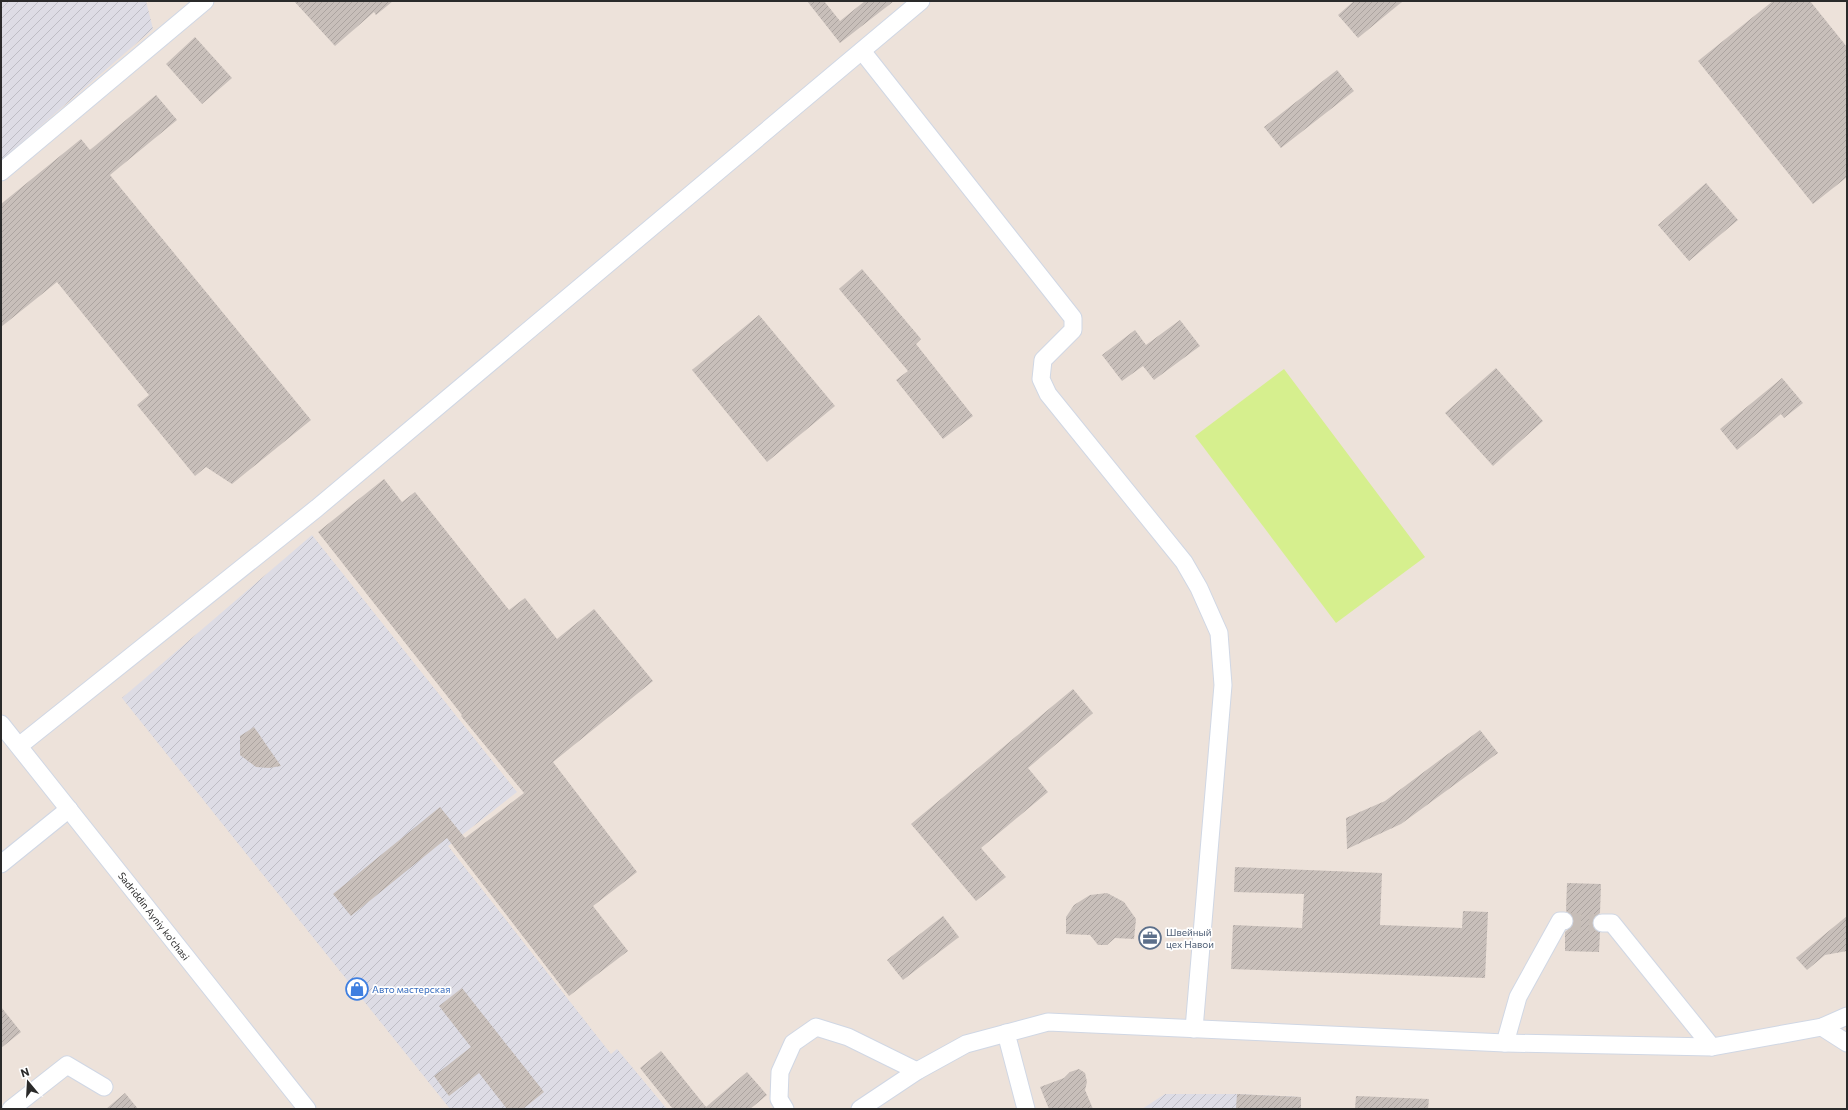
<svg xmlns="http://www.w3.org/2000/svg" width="1848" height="1110" font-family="Commissioner,sans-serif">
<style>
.industrial{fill:url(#industrial-furrows)}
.pitch{fill:#d6ef8e}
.building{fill:url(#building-hatch)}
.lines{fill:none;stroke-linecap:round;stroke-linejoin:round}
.minor-tunnel{stroke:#c6bdb7;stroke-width:17;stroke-dasharray:17 8;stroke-linecap:butt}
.minor-casing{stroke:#d0d7e4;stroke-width:19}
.minor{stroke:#fff;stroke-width:17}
.labels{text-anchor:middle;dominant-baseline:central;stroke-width:3.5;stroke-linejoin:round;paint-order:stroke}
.street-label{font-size:10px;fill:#2a2a2a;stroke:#fff}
.service-label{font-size:10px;fill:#4e5e75;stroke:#fff;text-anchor:start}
.shop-label{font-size:10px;fill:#366cbe;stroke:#fff;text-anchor:start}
</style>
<defs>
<pattern id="industrial-furrows" width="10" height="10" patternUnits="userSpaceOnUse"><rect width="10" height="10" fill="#dddce5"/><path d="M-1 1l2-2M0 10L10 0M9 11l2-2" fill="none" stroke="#bebdc5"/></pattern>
<pattern id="building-hatch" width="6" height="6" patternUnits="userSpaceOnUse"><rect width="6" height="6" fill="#c8bfba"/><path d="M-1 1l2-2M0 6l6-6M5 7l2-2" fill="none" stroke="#aca4a0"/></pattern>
</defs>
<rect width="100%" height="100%" fill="#ede2da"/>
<g class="industrial">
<polygon points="1,1 146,1 153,29 1,160"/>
<polygon points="312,535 517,792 448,846 611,1054 617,1049 667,1109 450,1109 122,698"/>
<polygon points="1165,1094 1237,1094 1301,1097 1301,1109 1142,1109"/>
</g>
<polygon class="pitch" points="1284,369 1425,557 1336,623 1195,436"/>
<g class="building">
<polygon points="294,1 393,1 376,15 374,12 335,46"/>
<polygon points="807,1 824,1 840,21 865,1 894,1 840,43"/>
<polygon points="1354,1 1403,1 1358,38 1338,15"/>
<polygon points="1773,1 1810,1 1847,47 1847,177 1813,204 1698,61"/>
<polygon points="195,37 232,78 202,104 166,64"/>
<polygon points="1337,70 1354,91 1281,148 1264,127"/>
<polygon points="156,95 177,120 110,175 311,420 232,484 206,467 195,476 137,405 149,395 57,282 1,327 1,204 81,139 90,150"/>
<polygon points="1706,183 1738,220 1689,261 1658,225"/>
<polygon points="862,269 921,339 916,344 973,416 943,439 896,380 908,371 839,289"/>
<polygon points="759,315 835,406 767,462 692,370"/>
<polygon points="1180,320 1200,346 1154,380 1143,366 1122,381 1102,355 1135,330 1146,345"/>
<polygon points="1496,368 1543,421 1493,466 1445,413"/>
<polygon points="1782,378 1803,403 1784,418 1781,414 1737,450 1720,429"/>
<polygon points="384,479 402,502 415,492 509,610 525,598 557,639 594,609 653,681 553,762 637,872 593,906 628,951 569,996 447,838 351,916 333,894 440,807 465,838 524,793 461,716 462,715 318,532"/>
<polygon points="1073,689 1093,713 1028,768 1048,792 981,848 1006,877 976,901 911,824"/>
<polygon points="254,727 281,766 269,768 256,767 240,755 240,736"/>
<polygon points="1480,730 1498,753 1401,824 1347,849 1346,818 1385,801"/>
<polygon points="1235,867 1382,873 1380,925 1462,928 1463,911 1488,912 1485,978 1231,969 1233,925 1302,928 1304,894 1234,892"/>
<polygon points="1567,883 1601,884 1600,913 1594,918 1592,923 1594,928 1600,932 1599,952 1565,951 1565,932 1572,926 1574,921 1572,916 1566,911"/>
<polygon points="1107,893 1124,902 1136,919 1134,939 1115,938 1107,945 1098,945 1090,935 1066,934 1066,917 1074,905 1090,895"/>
<polygon points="943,916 959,937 903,980 887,960"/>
<polygon points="1847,916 1847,951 1825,955 1807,970 1796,958"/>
<polygon points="462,988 544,1092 523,1109 507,1109 479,1073 449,1096 434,1076 471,1047 439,1006"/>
<polygon points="1,1007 21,1032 1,1048"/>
<polygon points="661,1051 706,1107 747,1072 767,1095 750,1109 673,1109 640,1068"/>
<polygon points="1079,1069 1085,1073 1087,1082 1085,1090 1093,1109 1049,1109 1040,1087 1064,1078 1070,1072"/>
<polygon points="125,1093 138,1109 106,1109"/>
<polygon points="1237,1094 1301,1097 1301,1109 1236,1109"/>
<polygon points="1356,1096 1429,1099 1428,1109 1355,1109"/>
</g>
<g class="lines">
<polyline class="minor-tunnel" points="1564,921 1602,923"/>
<g class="minor-casing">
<g id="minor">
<polyline points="862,51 1073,318 1073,330 1043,360 1041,379 1048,394 1184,562 1199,588 1219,633 1223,685 1194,1029"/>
<polyline points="1,172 205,1"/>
<polyline points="1,724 307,1109"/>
<polyline points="19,746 317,508 921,1"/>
<polyline points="1,864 69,809"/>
<polyline points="1602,923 1612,923 1712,1047"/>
<polyline points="1822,1027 1847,1043"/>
<polyline points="1006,1033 1026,1109"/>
<polyline points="1505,1043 1518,997 1560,921 1564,921"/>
<polyline points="11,1109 67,1065 104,1087"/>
<polyline points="785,1109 779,1099 780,1072 793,1043 816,1027 848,1037 917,1071"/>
<polyline points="860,1109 917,1071 966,1044 1048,1022 1505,1043 1712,1047 1822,1027 1847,1016"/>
</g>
</g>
<use href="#minor" class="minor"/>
</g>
<defs>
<g id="office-ring" transform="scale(1.15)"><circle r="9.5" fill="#fff" stroke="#5c6f8a" stroke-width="1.5"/><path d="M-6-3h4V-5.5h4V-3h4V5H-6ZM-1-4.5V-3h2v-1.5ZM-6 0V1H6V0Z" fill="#5c6f8a"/></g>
<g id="shop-ring" transform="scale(1.15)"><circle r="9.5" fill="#fff" stroke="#3f7fe0" stroke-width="1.5"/><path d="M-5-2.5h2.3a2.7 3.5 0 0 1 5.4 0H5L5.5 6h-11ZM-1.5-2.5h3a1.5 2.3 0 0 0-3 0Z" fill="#3f7fe0"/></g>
</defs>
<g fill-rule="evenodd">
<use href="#office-ring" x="1150" y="938"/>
<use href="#shop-ring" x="357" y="989"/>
</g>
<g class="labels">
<g class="street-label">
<text transform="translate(154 916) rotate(52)">Sadriddin Ayniy ko'chasi</text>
</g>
<g class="service-label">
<text x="1166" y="932">Швейный<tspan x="1166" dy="12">цех Навои</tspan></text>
</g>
<g class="shop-label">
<text x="372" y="989">Авто мастерская</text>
</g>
</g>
<rect width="1848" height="1110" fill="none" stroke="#2a2a2a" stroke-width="4"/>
<g transform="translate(28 1082) rotate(342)" stroke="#ffffff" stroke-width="3" paint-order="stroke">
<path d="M0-3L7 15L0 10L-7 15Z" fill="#2a2a2a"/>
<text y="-6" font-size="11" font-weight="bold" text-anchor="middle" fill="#2a2a2a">N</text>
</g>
</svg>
